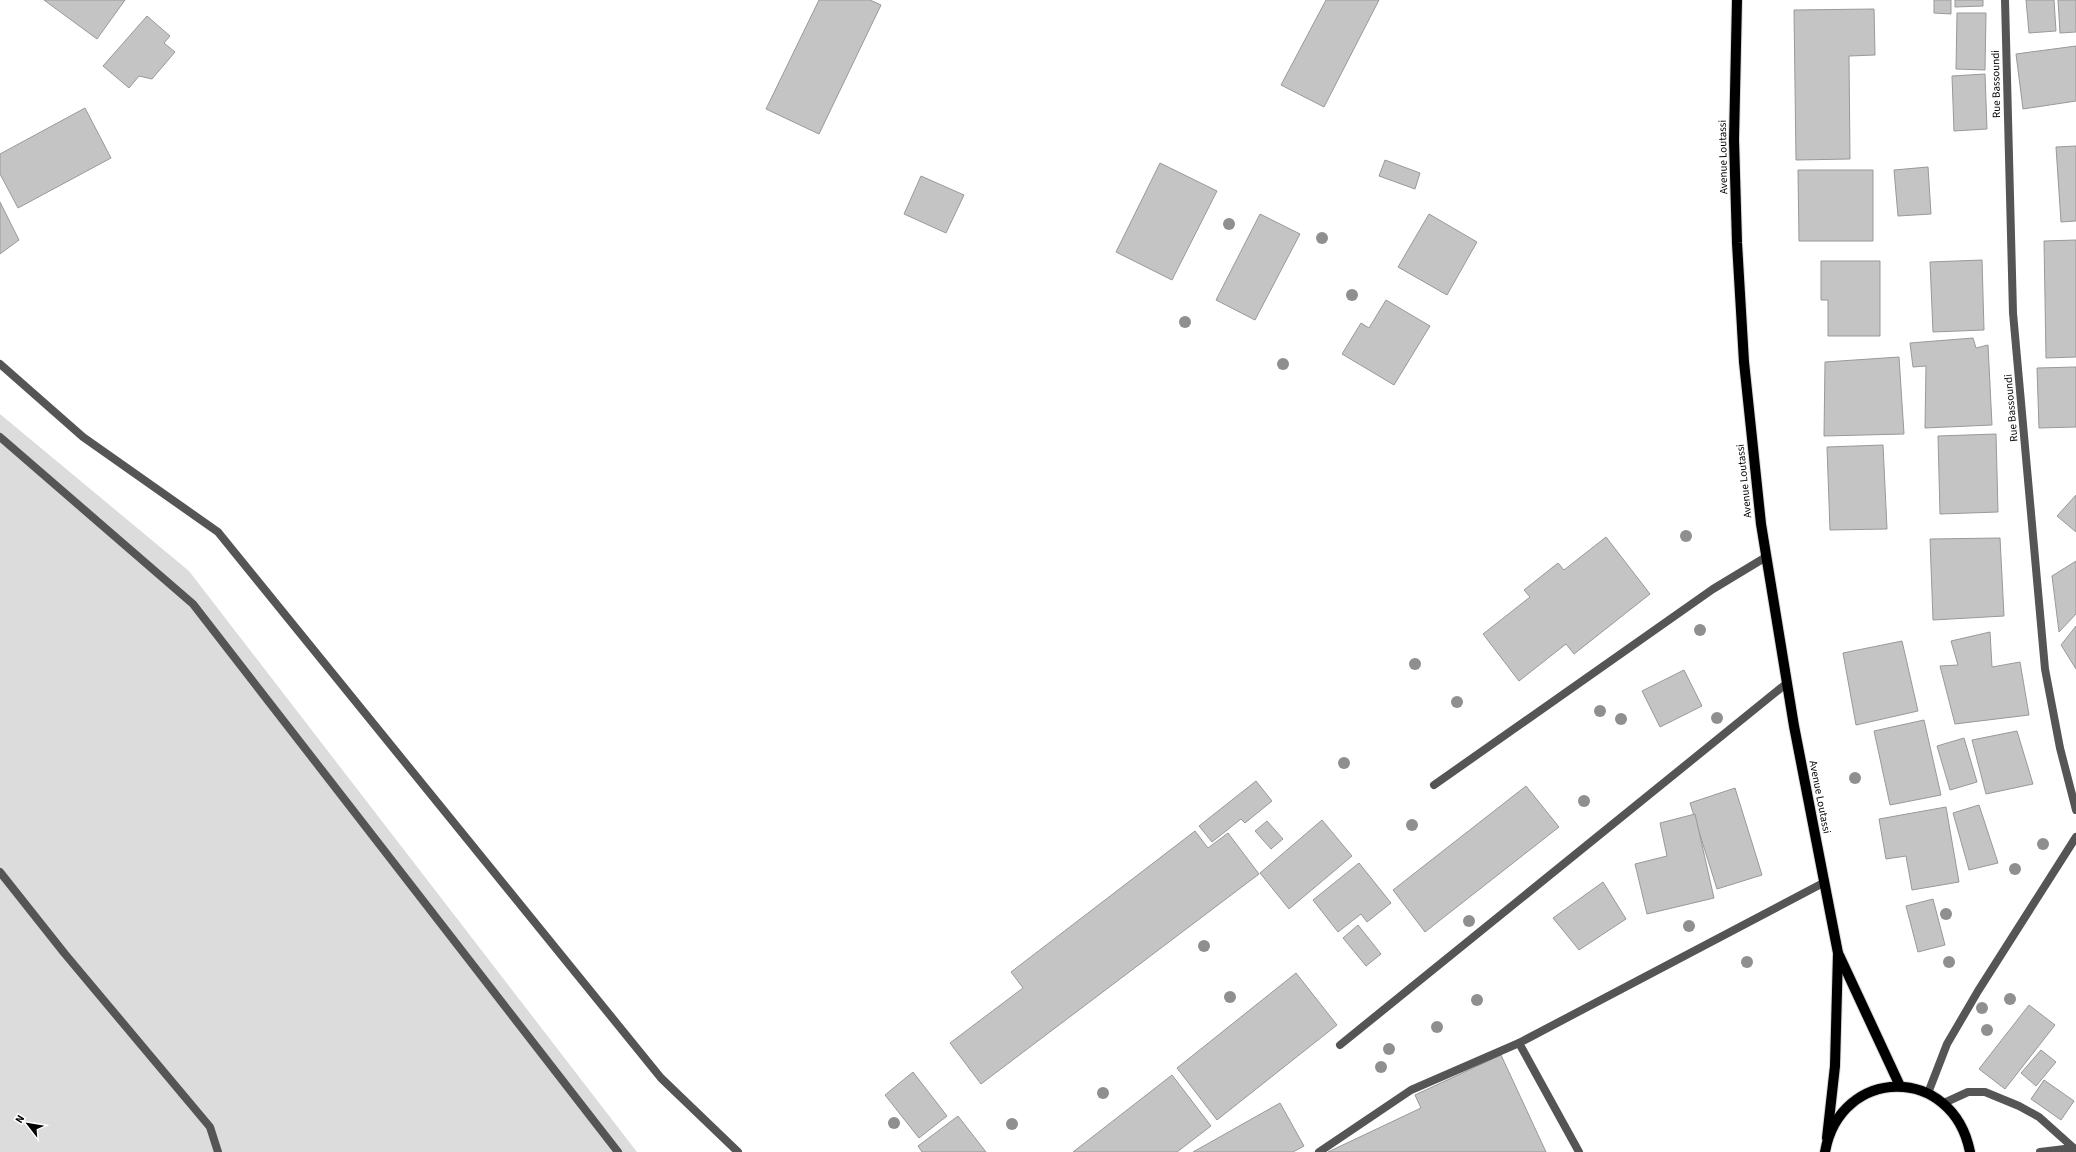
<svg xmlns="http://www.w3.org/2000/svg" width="2076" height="1152" font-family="'Source Sans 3',sans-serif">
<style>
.green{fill:#dcdcdc}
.building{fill:#c4c4c4;stroke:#999}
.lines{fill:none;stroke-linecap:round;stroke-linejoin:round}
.primary-casing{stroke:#dbdbdb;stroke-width:12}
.lane{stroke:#555;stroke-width:8}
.street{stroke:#555;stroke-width:8}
.primary{stroke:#000;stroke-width:10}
.tree{fill:#8f8f8f}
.labels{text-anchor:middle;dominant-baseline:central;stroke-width:3;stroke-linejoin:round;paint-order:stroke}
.street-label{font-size:11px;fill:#000;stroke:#fff}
</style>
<rect width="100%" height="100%" fill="#fff"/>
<polygon class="green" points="0,414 189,571 637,1152 0,1152"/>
<g class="building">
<polygon points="44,0 125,0 97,39"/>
<polygon points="819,0 870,0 881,5 819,134 766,109"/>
<polygon points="1326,0 1379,0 1324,107 1281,85"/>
<polygon points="1934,0 1951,0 1951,14 1934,13"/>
<polygon points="1955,0 1983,0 1983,6 1955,7"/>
<polygon points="2026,0 2054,0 2056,31 2029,33"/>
<polygon points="2058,0 2076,0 2076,32 2060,33"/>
<polygon points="1874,9 1875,55 1849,56 1850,159 1796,160 1794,10"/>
<polygon points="1957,13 1986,13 1985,70 1956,69"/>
<polygon points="147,16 170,36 164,43 175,52 152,79 139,76 129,88 103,66"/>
<polygon points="2076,46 2076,101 2023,109 2016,54"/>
<polygon points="1985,74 1987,129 1954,131 1952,76"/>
<polygon points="85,108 111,158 18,208 0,174 0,154"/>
<polygon points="2076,146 2076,221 2061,222 2056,147"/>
<polygon points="1385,160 1420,173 1415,189 1379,176"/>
<polygon points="1160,163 1217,191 1172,280 1116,252"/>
<polygon points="1928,167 1931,214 1898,216 1894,170"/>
<polygon points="1798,170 1873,170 1873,241 1799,241"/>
<polygon points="921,176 964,195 946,233 904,214"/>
<polygon points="0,202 19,240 0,254"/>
<polygon points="1260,214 1300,234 1255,320 1216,300"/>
<polygon points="1429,214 1477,242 1447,295 1398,267"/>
<polygon points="2076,240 2076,357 2046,358 2044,241"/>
<polygon points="1982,260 1984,330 1933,332 1930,262"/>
<polygon points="1821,261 1880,261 1880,336 1828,336 1828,300 1821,300"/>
<polygon points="1386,300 1430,326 1394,385 1342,354 1361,323 1369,328"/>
<polygon points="1973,338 1976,348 1988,345 1992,425 1925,428 1926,366 1913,367 1910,343"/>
<polygon points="1899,357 1904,434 1824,436 1825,362"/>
<polygon points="2076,367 2076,427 2039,428 2037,368"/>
<polygon points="1996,434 1998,512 1940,514 1938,436"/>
<polygon points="1883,445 1887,529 1830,530 1827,447"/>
<polygon points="2076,495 2076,532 2057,516"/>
<polygon points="1606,537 1650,594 1574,654 1566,644 1519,681 1483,634 1530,597 1524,590 1558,563 1564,570"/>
<polygon points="2000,538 2004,616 1933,620 1930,539"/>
<polygon points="2076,561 2076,614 2059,632 2052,576"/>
<polygon points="2076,626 2076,669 2061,645"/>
<polygon points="1990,632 1992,667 2020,662 2029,715 1955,724 1940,666 1958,665 1951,641"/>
<polygon points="1902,641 1918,711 1856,725 1843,653"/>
<polygon points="1684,670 1702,706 1660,727 1642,691"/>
<polygon points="1924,720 1941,795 1890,805 1874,731"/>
<polygon points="2017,731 2033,784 1986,794 1972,740"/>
<polygon points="1964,738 1977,782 1950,790 1937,746"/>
<polygon points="1256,781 1272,801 1245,823 1241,819 1212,842 1199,826"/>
<polygon points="1526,786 1559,827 1425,932 1393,890"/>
<polygon points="1735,788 1762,875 1717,889 1690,803"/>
<polygon points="1979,805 1998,863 1969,870 1953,813"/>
<polygon points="1946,807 1959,882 1912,890 1906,856 1886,859 1879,819"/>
<polygon points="1695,814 1714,898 1647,914 1635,864 1667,856 1660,823"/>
<polygon points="1322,820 1352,856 1289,909 1260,873"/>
<polygon points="1267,821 1283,839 1271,849 1255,831"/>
<polygon points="1195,831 1208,848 1228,833 1259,874 981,1084 950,1043 1023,988 1011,972"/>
<polygon points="1359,863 1391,903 1367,922 1361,914 1338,932 1313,900"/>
<polygon points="1603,882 1626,919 1579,950 1553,918"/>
<polygon points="1933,899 1945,945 1918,952 1906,906"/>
<polygon points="1358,925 1381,954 1366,966 1343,938"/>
<polygon points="1296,973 1337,1025 1217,1120 1177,1068"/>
<polygon points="2029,1005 2055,1025 2005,1089 1979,1069"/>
<polygon points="2041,1050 2056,1062 2036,1086 2021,1073"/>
<polygon points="1501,1055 1546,1152 1328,1152 1421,1108 1415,1095"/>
<polygon points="913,1072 947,1116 919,1138 885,1095"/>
<polygon points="1172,1075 1211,1126 1177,1152 1073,1152"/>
<polygon points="2044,1080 2074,1101 2061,1120 2031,1099"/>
<polygon points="1280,1103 1304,1146 1293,1152 1193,1152"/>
<polygon points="958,1116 986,1152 922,1152 918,1146"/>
</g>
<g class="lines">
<g class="primary-casing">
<g id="primary">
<polyline points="1737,0 1734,140 1737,243 1744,362 1761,524 1794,726 1838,953 1835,1066 1827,1138"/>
<polyline points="1839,955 1900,1086"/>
<path d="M1825,1152C1840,1066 1953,1064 1970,1152"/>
</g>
</g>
<g class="lane">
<polyline points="0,364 83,437 218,532 661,1078 738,1152"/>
<polyline points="0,437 193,604 618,1152"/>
<polyline points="1434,785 1713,589 1766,557"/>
<polyline points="0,872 65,954 210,1127 218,1152"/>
<polyline points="1519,1043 1579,1152"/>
<polyline points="1319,1152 1411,1090 1519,1043 1825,882"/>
</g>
<g class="street">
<polyline points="2005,0 2013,313 2045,669 2060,748 2076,810"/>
<polyline points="1340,1045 1787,683"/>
<polyline points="1928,1093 1947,1044 1978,991 2076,837"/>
<polyline points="1944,1103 1968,1092 1985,1092 2019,1106 2039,1117 2076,1150"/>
<polyline points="2040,1152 2073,1148"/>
</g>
<use href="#primary" class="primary"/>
</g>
<g class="tree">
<circle cx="1229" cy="224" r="6"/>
<circle cx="1322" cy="238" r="6"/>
<circle cx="1352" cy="295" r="6"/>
<circle cx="1185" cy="322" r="6"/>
<circle cx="1283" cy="364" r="6"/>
<circle cx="1686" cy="536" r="6"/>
<circle cx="1700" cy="630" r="6"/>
<circle cx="1415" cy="664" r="6"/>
<circle cx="1457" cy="702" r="6"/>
<circle cx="1600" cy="711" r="6"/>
<circle cx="1717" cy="718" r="6"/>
<circle cx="1621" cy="719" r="6"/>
<circle cx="1344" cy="763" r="6"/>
<circle cx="1855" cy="778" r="6"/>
<circle cx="1584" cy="801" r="6"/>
<circle cx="1412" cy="825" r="6"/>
<circle cx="2043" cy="844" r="6"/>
<circle cx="2015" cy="869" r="6"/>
<circle cx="1946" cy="914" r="6"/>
<circle cx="1469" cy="921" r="6"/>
<circle cx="1689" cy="926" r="6"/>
<circle cx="1204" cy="946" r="6"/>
<circle cx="1747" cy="962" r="6"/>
<circle cx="1949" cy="962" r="6"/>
<circle cx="1230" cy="997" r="6"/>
<circle cx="2010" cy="999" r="6"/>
<circle cx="1477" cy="1000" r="6"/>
<circle cx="1982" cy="1008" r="6"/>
<circle cx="1437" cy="1027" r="6"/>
<circle cx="1987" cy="1030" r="6"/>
<circle cx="1389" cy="1049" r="6"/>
<circle cx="1381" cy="1067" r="6"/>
<circle cx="1103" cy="1093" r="6"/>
<circle cx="894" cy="1123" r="6"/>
<circle cx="1012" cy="1124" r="6"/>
</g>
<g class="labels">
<g class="street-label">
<text transform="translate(1996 84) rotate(-91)">Rue Bassoundi</text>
<text transform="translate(1723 157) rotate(-91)">Avenue Loutassi</text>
<text transform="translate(2011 408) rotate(-95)">Rue Bassoundi</text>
<text transform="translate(1744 481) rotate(-96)">Avenue Loutassi</text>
<text transform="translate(1820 797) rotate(79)">Avenue Loutassi</text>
</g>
</g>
<g transform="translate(28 1124) rotate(301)" stroke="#ffffff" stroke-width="3" paint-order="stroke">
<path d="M0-3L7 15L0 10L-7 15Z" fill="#000000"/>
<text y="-6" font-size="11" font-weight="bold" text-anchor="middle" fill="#000000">N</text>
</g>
</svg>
